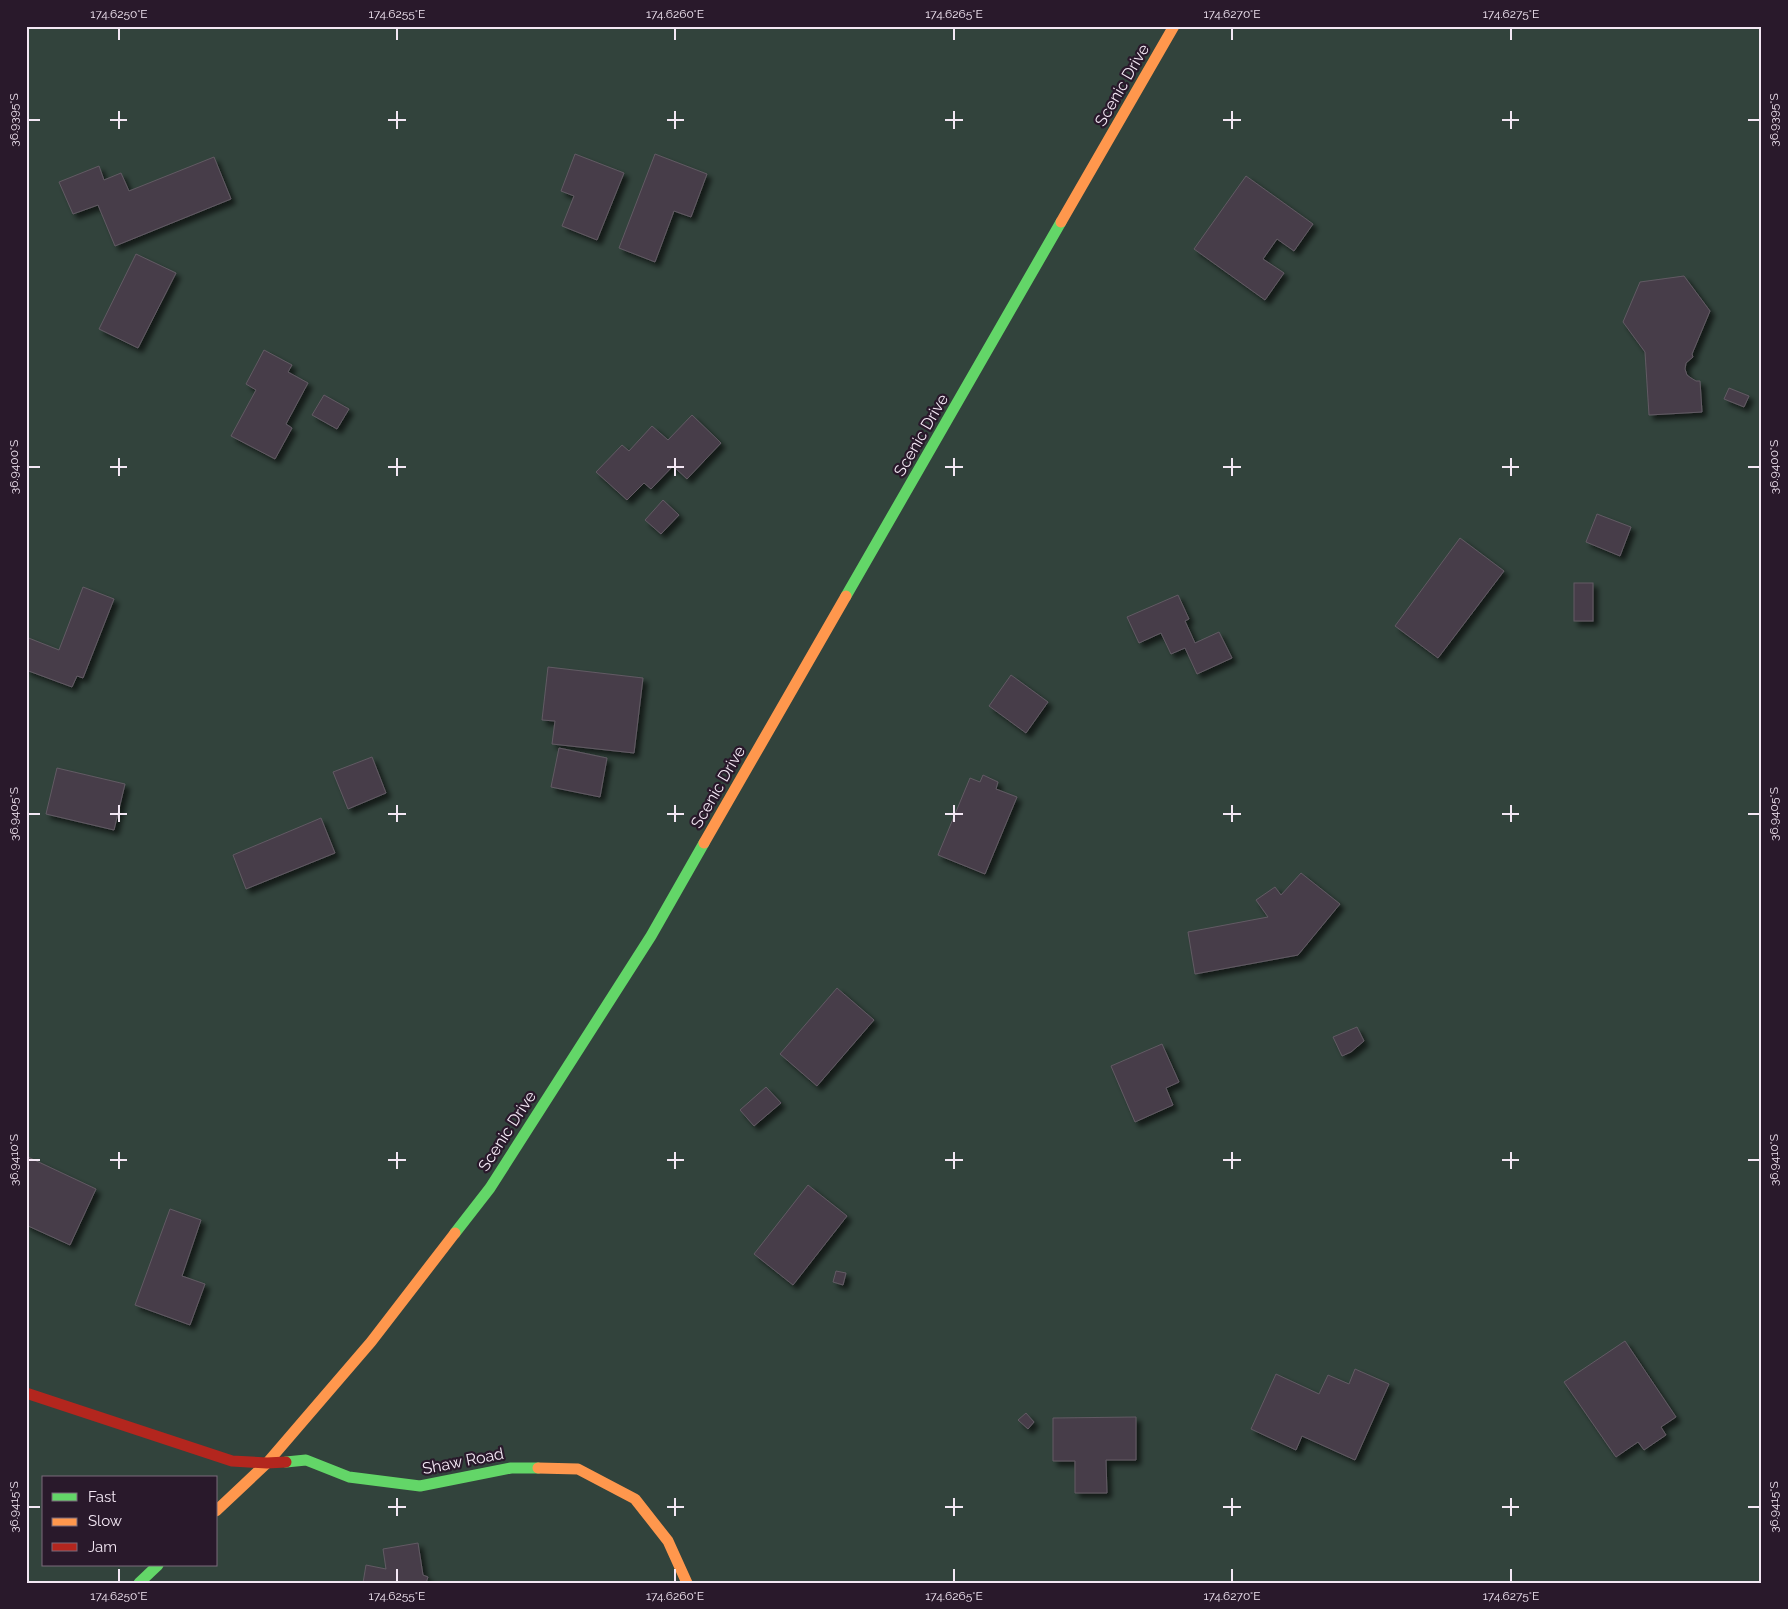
<svg xmlns="http://www.w3.org/2000/svg" width="1788" height="1609" font-family="Raleway,sans-serif">
<style>
.green{fill:#32433c;fill-rule:evenodd}
.building{fill:#463e48;stroke:#625a64;filter:url(#shadow)}
.lines{fill:none;stroke-linecap:round;stroke-linejoin:round}
.fast{stroke:#63d668;stroke-width:11}
.slow{stroke:#ff974d;stroke-width:11}
.jam{stroke:#b3261e;stroke-width:11}
.ticks{fill:none;stroke:#f3e7f4;stroke-width:2}
.labels{text-anchor:middle;dominant-baseline:central;stroke-width:4.5;stroke-linejoin:round;paint-order:stroke}
.street-label{font-size:16px;fill:#f3e7f4;stroke:#29192b}
.neatline{fill:none;stroke:#f3e7f4;stroke-width:2}
.ticks-label{font-size:12px;text-anchor:middle;fill:#f3e7f4}
</style>
<defs>
<filter id="shadow"><feDropShadow dx="4.5" dy="4.5" stdDeviation="2.5" flood-color="#0009"/></filter>
</defs>
<rect width="100%" height="100%" fill="#302631"/>
<path class="green" d="M26,26H1762V1583H26ZM44,1478H216V1565H44Z"/>
<g class="building">
<polygon points="575,154 624,173 597,240 562,226 574,196 561,191"/>
<polygon points="655,154 707,174 691,217 674,211 655,262 619,248"/>
<polygon points="214,157 231,199 115,246 98,205 73,214 59,182 99,166 104,180 121,173 129,191"/>
<polygon points="1246,176 1313,224 1294,251 1277,239 1263,259 1284,273 1265,300 1194,249"/>
<polygon points="136,254 176,273 138,348 99,329"/>
<polygon points="1684,276 1710,311 1692,354 1693,357 1686,363 1685,369 1687,375 1691,378 1696,381 1700,381 1702,412 1649,415 1645,352 1623,322 1640,282"/>
<polygon points="264,350 292,365 288,372 308,383 286,424 292,428 275,459 231,436 256,390 246,384"/>
<polygon points="1729,388 1749,396 1744,407 1724,399"/>
<polygon points="324,395 349,409 337,429 312,415"/>
<polygon points="692,415 721,443 687,479 673,466 651,489 644,483 627,500 596,472 622,445 629,451 652,426 668,440"/>
<polygon points="663,500 679,515 661,534 645,520"/>
<polygon points="1597,514 1631,527 1620,556 1586,542"/>
<polygon points="1460,538 1504,571 1438,658 1395,626"/>
<rect x="1574" y="583" width="19" height="38"/>
<polygon points="83,587 114,599 83,678 77,676 72,687 26,670 26,637 59,650"/>
<polygon points="1178,595 1189,619 1185,621 1195,643 1219,632 1232,658 1197,674 1185,648 1171,654 1161,633 1139,643 1127,617"/>
<polygon points="548,667 643,678 634,753 552,744 555,721 542,720"/>
<polygon points="1011,675 1048,702 1026,733 989,706"/>
<polygon points="559,748 607,758 600,797 551,787"/>
<polygon points="372,757 386,793 348,809 333,772"/>
<polygon points="57,768 125,784 114,830 46,814"/>
<polygon points="983,775 998,782 996,789 1017,797 985,874 938,855 970,778 980,782"/>
<polygon points="321,818 335,853 246,889 233,855"/>
<polygon points="1301,873 1340,904 1298,955 1195,974 1188,932 1268,917 1256,900 1275,887 1281,895"/>
<polygon points="837,988 874,1020 817,1086 780,1054"/>
<polygon points="1357,1027 1364,1041 1351,1052 1342,1056 1333,1037"/>
<polygon points="1162,1044 1179,1082 1166,1088 1173,1105 1135,1122 1111,1066"/>
<polygon points="766,1087 781,1103 754,1126 740,1110"/>
<polygon points="28,1157 96,1189 70,1245 26,1225 26,1217 28,1212 26,1211 26,1160"/>
<polygon points="808,1185 847,1216 793,1285 754,1254"/>
<polygon points="170,1209 201,1220 182,1276 205,1284 190,1325 135,1305"/>
<polygon points="836,1271 846,1273 843,1285 833,1282"/>
<polygon points="1625,1341 1676,1417 1661,1427 1666,1435 1644,1450 1638,1442 1616,1457 1564,1382"/>
<polygon points="1355,1369 1389,1384 1355,1460 1302,1436 1296,1450 1251,1429 1276,1374 1319,1394 1328,1375 1349,1384"/>
<polygon points="1026,1413 1034,1422 1028,1429 1018,1420"/>
<polygon points="1136,1417 1136,1460 1106,1460 1107,1493 1075,1493 1075,1461 1053,1461 1053,1418"/>
<polygon points="418,1543 423,1575 428,1577 426,1583 363,1583 366,1565 386,1569 383,1549"/>
</g>
<g class="lines">
<g class="fast">
<polyline points="846,596 1061,222"/>
<polyline points="455,1233 490,1188 651,936 704,843"/>
<polyline points="286,1462 306,1460 349,1477 420,1486 511,1468 538,1468"/>
<polyline points="139,1583 158,1565"/>
</g>
<g class="slow">
<polyline points="1061,222 1174,26"/>
<polyline points="704,843 846,596"/>
<polyline points="538,1468 578,1469 635,1499 668,1541 687,1583"/>
<polyline points="216,1511 267,1463 371,1342 455,1233"/>
</g>
<polyline class="jam" points="26,1393 232,1461 267,1463 286,1462"/>
</g>
<path class="ticks" d="M119,28V40M397,28V40M675,28V40M954,28V40M1232,28V40M1511,28V40M119,111V129M397,111V129M675,111V129M954,111V129M1232,111V129M1511,111V129M28,120H40M110,120H127M388,120H406M667,120H684M945,120H963M1223,120H1241M1502,120H1519M1748,120H1760M119,458V476M397,458V476M675,458V476M954,458V476M1232,458V476M1511,458V476M28,467H40M110,467H127M388,467H406M667,467H684M945,467H963M1223,467H1241M1502,467H1519M1748,467H1760M119,805V822M397,805V822M675,805V822M954,805V822M1232,805V822M1511,805V822M28,814H40M110,814H127M388,814H406M667,814H684M945,814H963M1223,814H1241M1502,814H1519M1748,814H1760M119,1152V1169M397,1152V1169M675,1152V1169M954,1152V1169M1232,1152V1169M1511,1152V1169M28,1160H40M110,1160H127M388,1160H406M667,1160H684M945,1160H963M1223,1160H1241M1502,1160H1519M1748,1160H1760M397,1498V1516M675,1498V1516M954,1498V1516M1232,1498V1516M1511,1498V1516M28,1507H40M388,1507H406M667,1507H684M945,1507H963M1223,1507H1241M1502,1507H1519M1748,1507H1760M119,1569V1582M397,1569V1582M675,1569V1582M954,1569V1582M1232,1569V1582M1511,1569V1582"/>
<g class="labels">
<g class="street-label">
<text transform="translate(1122 85) rotate(-60)">Scenic Drive</text>
<text transform="translate(921 435) rotate(-60)">Scenic Drive</text>
<text transform="translate(718 787) rotate(-60)">Scenic Drive</text>
<text transform="translate(507 1131) rotate(-57)">Scenic Drive</text>
<text transform="translate(463 1461) rotate(-11)">Shaw Road</text>
</g>
</g>
<rect width="1788" height="1609" fill="none" stroke="#29192b" stroke-width="55"/>
<rect x="42" y="1476" width="175" height="90" fill="#29192b" stroke="#7a6b7b"/>
<rect x="52" y="1493" width="25" height="8" fill="#63d668" stroke="#7a6b7b"/>
<text x="88" y="1502" font-size="15" fill="#f3e7f4">Fast</text>
<rect x="52" y="1518" width="25" height="8" fill="#ff974d" stroke="#7a6b7b"/>
<text x="88" y="1526" font-size="15" fill="#f3e7f4">Slow</text>
<rect x="52" y="1543" width="25" height="8" fill="#b3261e" stroke="#7a6b7b"/>
<text x="88" y="1552" font-size="15" fill="#f3e7f4">Jam</text>
<rect x="28" y="28" width="1732" height="1554" class="neatline"/>
<g class="ticks-label">
<text x="119" y="18">174.6250°E</text>
<text x="397" y="18">174.6255°E</text>
<text x="675" y="18">174.6260°E</text>
<text x="954" y="18">174.6265°E</text>
<text x="1232" y="18">174.6270°E</text>
<text x="1511" y="18">174.6275°E</text>
<text transform="translate(14 120) rotate(-90)" y="4">36.9395°S</text>
<text transform="translate(1774 120) rotate(-90)" y="4">36.9395°S</text>
<text transform="translate(14 467) rotate(-90)" y="4">36.9400°S</text>
<text transform="translate(1774 467) rotate(-90)" y="4">36.9400°S</text>
<text transform="translate(14 814) rotate(-90)" y="4">36.9405°S</text>
<text transform="translate(1774 814) rotate(-90)" y="4">36.9405°S</text>
<text transform="translate(14 1160) rotate(-90)" y="4">36.9410°S</text>
<text transform="translate(1774 1160) rotate(-90)" y="4">36.9410°S</text>
<text transform="translate(14 1507) rotate(-90)" y="4">36.9415°S</text>
<text transform="translate(1774 1507) rotate(-90)" y="4">36.9415°S</text>
<text x="119" y="1600">174.6250°E</text>
<text x="397" y="1600">174.6255°E</text>
<text x="675" y="1600">174.6260°E</text>
<text x="954" y="1600">174.6265°E</text>
<text x="1232" y="1600">174.6270°E</text>
<text x="1511" y="1600">174.6275°E</text>
</g>
</svg>
